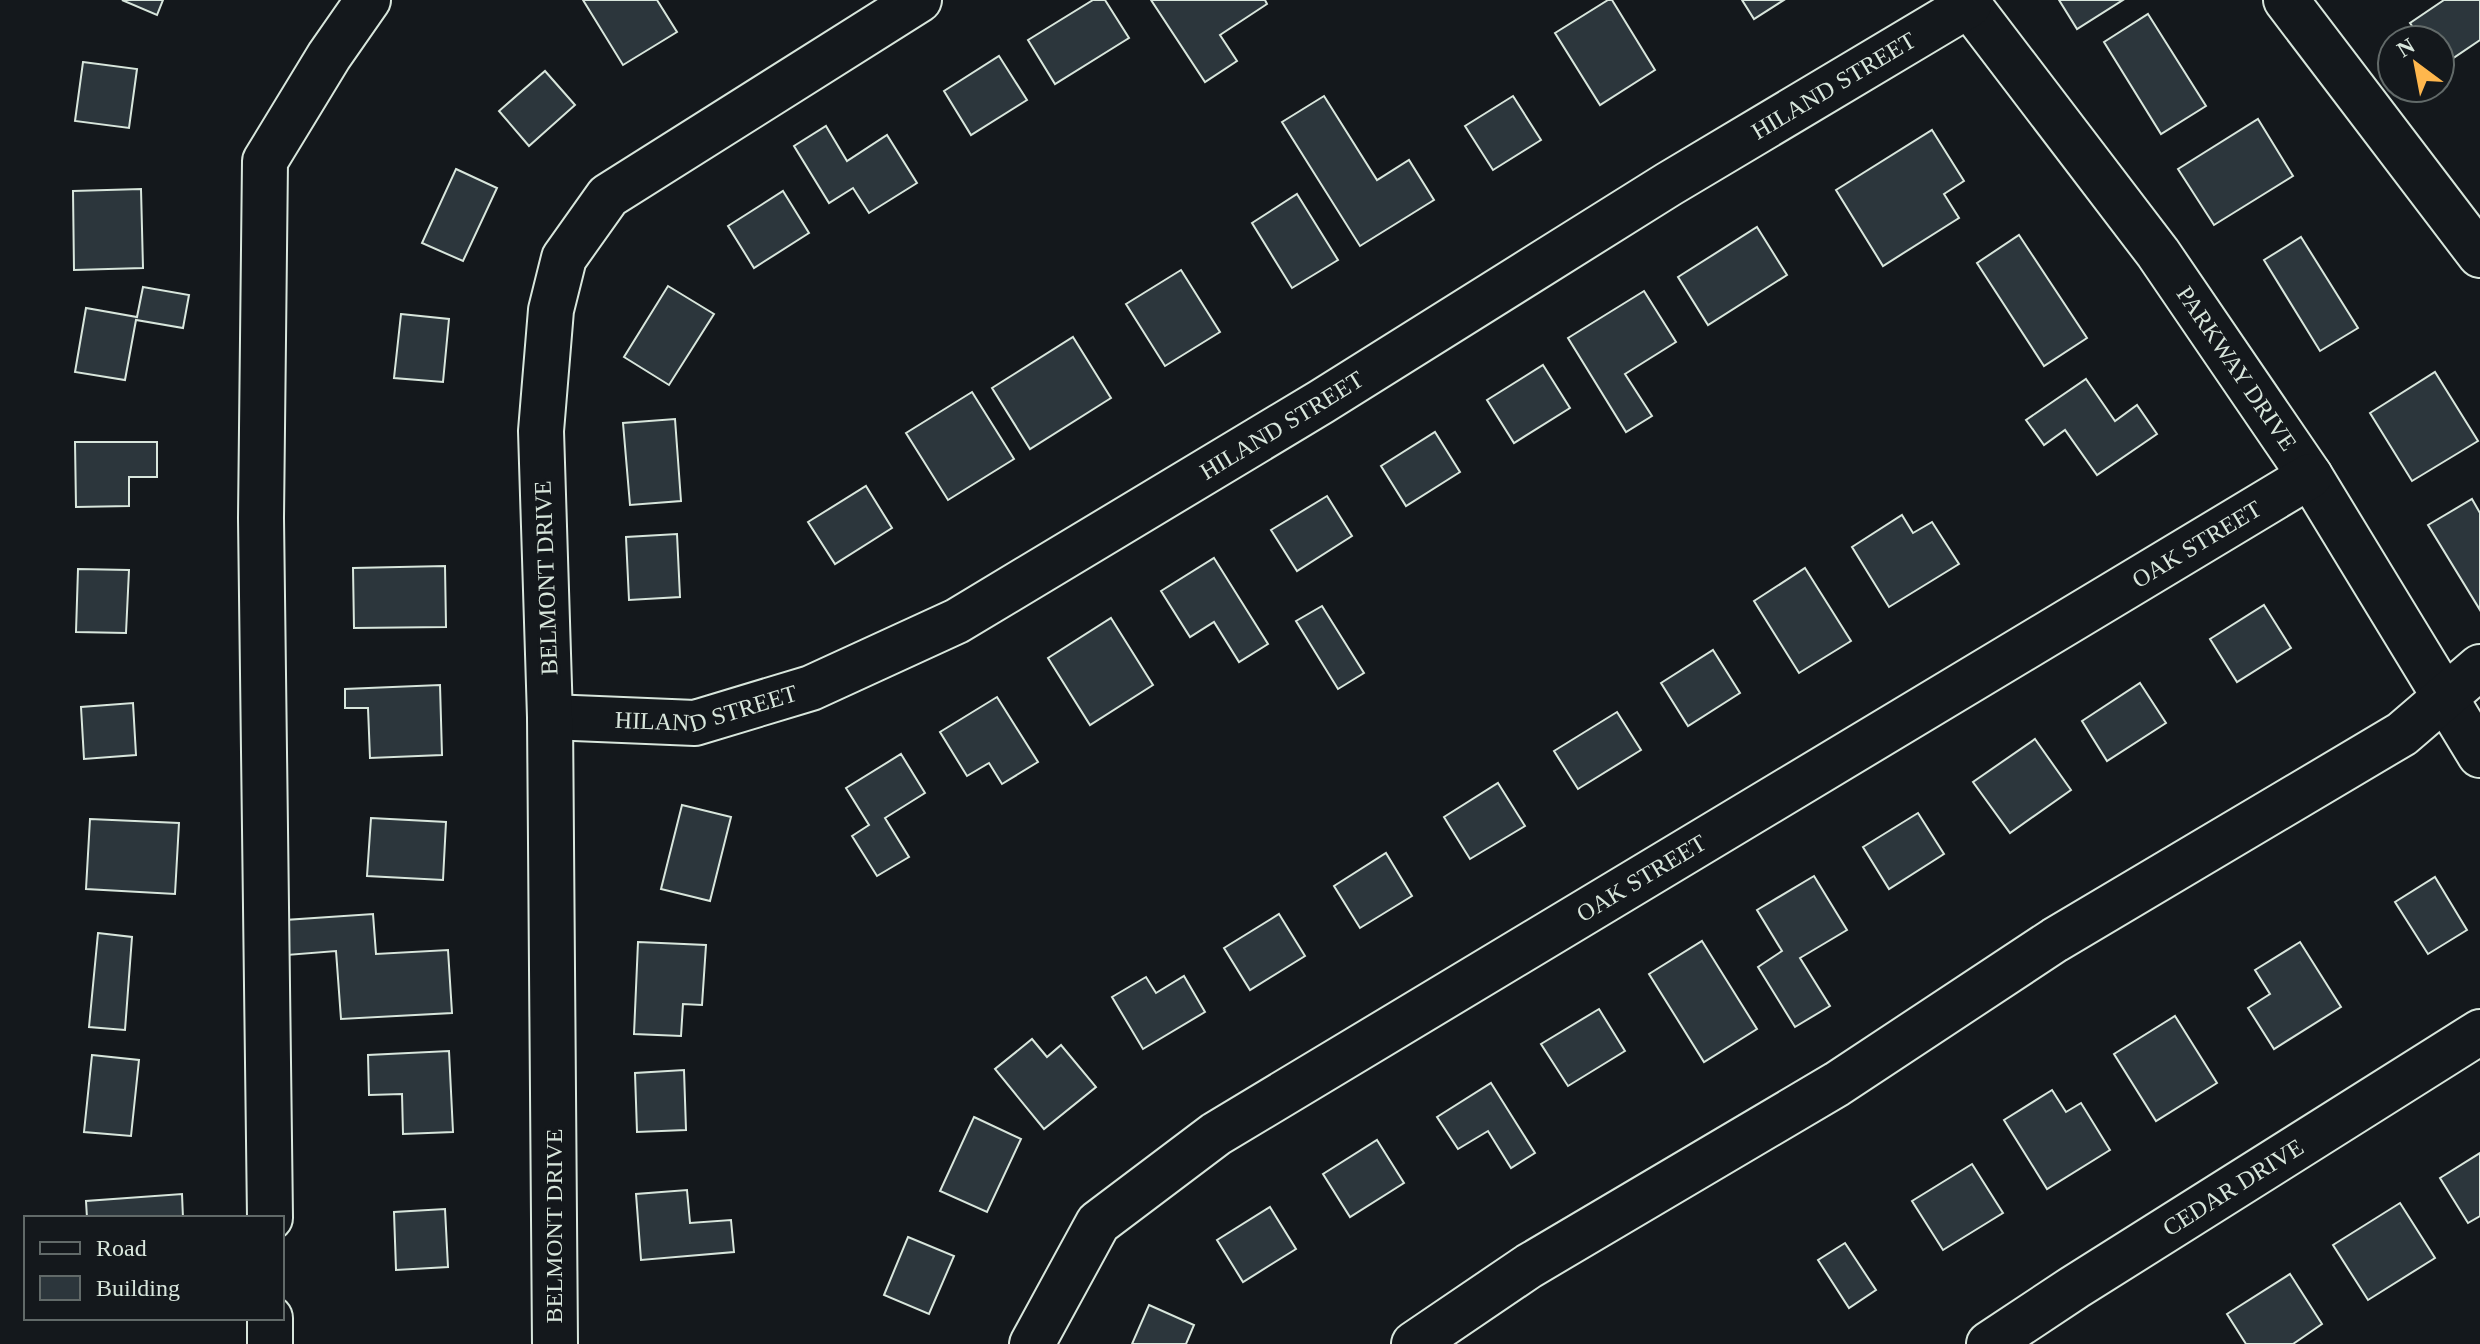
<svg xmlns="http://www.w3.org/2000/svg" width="2480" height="1344" font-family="'Times New Roman',serif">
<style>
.building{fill:#2c363c;stroke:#d8e6dc;stroke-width:2}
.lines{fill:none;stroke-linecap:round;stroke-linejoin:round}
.minor-casing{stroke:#d8e6dc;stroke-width:48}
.minor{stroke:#14181c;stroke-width:44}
.labels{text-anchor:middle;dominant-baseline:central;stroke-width:6;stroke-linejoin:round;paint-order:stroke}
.street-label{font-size:24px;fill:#d8e6dc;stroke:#14181c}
</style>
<rect width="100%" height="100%" fill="#14181c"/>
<g class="building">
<polygon points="122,0 163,0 157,15"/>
<polygon points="583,0 657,0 677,32 623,65"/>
<polygon points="1093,0 1105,0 1129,38 1055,84 1028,40"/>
<polygon points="1151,0 1265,0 1267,4 1220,35 1237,61 1205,82"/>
<polygon points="1608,0 1612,0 1655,70 1600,105 1555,33"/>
<polygon points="1742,0 1784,0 1754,19"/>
<polygon points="2059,0 2123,0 2077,29"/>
<polygon points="2444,0 2480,0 2480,40 2440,67 2440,40 2422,40 2410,23"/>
<polygon points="2148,14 2206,106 2161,134 2104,42"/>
<polygon points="999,56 1027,100 971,135 944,91"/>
<polygon points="83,62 137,69 129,128 75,121"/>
<polygon points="545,71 575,105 529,146 499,111"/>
<polygon points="1324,96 1377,180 1409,160 1434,200 1360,246 1282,122"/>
<polygon points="1513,96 1541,140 1493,170 1465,126"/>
<polygon points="2258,119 2293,176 2214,225 2178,169"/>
<polygon points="826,126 847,161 887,135 917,183 869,213 853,188 829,203 794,146"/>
<polygon points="1932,130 1964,181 1944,194 1959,218 1883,266 1836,190"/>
<polygon points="456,169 497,188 463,261 422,243"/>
<polygon points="141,189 143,268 74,270 73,191"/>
<polygon points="783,191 809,233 754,268 728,226"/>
<polygon points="1297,194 1338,260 1292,288 1252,223"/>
<polygon points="1757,227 1787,275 1708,325 1678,277"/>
<polygon points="2019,235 2087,338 2044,366 1977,263"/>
<polygon points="2301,237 2358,328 2320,351 2264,260"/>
<polygon points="1181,270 1220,332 1165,366 1126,304"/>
<polygon points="668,286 714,314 669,385 624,357"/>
<polygon points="143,287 189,295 183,328 136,320 125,380 75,372 86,308 137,317"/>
<polygon points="1644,291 1676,342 1625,374 1652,416 1626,432 1568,338"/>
<polygon points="401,314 449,319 443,382 394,378"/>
<polygon points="1073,337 1111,398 1030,449 992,388"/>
<polygon points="1543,365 1570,408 1514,443 1487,400"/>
<polygon points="2435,372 2478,441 2412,481 2370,413"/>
<polygon points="2086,379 2115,421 2137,405 2157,434 2097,475 2065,430 2044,445 2026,420"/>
<polygon points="972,392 1014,459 948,500 906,433"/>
<polygon points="675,419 681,501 630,505 623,423"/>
<polygon points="1435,432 1460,472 1406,506 1381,466"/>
<polygon points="75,442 157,442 157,477 129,477 129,506 76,507"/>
<polygon points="866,486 892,528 835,564 808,522"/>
<polygon points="1327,496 1352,536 1297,571 1271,530"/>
<polygon points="2472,499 2480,513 2480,610 2428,525"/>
<polygon points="1902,515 1913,533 1932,522 1959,564 1889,607 1852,547"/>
<polygon points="677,534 680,597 629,600 626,537"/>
<polygon points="1214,558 1268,644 1239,662 1214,622 1190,637 1161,591"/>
<polygon points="445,566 446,627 354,628 353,568"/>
<polygon points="1805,568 1851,641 1799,673 1754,601"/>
<polygon points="78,569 129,570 126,633 76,632"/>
<polygon points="2264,605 2291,648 2237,682 2210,639"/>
<polygon points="1322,606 1364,673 1338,689 1296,621"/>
<polygon points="1111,618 1153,685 1090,725 1048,658"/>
<polygon points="1713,650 1740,693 1688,726 1661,683"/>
<polygon points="2140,683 2166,723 2107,761 2082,721"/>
<polygon points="440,685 442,755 370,758 368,708 345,708 345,689"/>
<polygon points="997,697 1038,762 1002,784 989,763 967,776 940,732"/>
<polygon points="133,703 136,755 84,759 81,707"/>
<polygon points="1617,712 1641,750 1578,789 1554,751"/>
<polygon points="2035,739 2071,790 2010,833 1973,782"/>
<polygon points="901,754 925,793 885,818 909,857 877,876 852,836 869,825 846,788"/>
<polygon points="1498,783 1525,826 1470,859 1444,817"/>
<polygon points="682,805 731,817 710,901 661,889"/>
<polygon points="1918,813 1944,854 1889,889 1863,847"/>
<polygon points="371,818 446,822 443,880 367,876"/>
<polygon points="90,819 179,823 175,894 86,889"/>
<polygon points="1386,853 1412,896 1360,928 1334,886"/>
<polygon points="1814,876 1847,930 1800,958 1830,1006 1795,1027 1758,967 1782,951 1757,910"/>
<polygon points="2435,877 2467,930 2428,954 2395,902"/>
<polygon points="373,914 376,954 448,950 452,1013 341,1019 336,951 287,955 285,920"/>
<polygon points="1279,914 1305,956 1250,990 1224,948"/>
<polygon points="98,933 132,937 125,1030 89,1027"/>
<polygon points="1702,941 1757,1029 1704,1062 1649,974"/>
<polygon points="638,942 706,945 702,1005 683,1004 681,1036 634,1034"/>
<polygon points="2300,942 2341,1007 2274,1049 2248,1008 2270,994 2255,970"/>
<polygon points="1184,976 1205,1012 1143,1049 1112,997 1146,977 1156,993"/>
<polygon points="1599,1009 1625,1051 1568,1086 1541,1044"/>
<polygon points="2175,1016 2217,1083 2156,1121 2114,1054"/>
<polygon points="1032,1039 1047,1057 1061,1045 1096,1087 1044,1129 995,1069"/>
<polygon points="449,1051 453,1132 403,1134 402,1094 369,1095 368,1055"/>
<polygon points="92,1055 139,1060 131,1136 84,1132"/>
<polygon points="684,1070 686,1130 637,1132 635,1073"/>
<polygon points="1491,1083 1535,1153 1511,1168 1488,1131 1458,1149 1437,1117"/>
<polygon points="2052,1090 2066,1112 2081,1103 2110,1150 2047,1189 2004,1120"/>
<polygon points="974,1117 1021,1139 987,1212 940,1191"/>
<polygon points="1377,1140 1404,1183 1350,1217 1323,1174"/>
<polygon points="2480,1153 2480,1216 2468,1223 2440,1178"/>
<polygon points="1972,1164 2003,1213 1943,1250 1912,1201"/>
<polygon points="687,1190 690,1223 731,1220 734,1252 641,1260 636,1194"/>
<polygon points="182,1194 183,1218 87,1218 86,1201"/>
<polygon points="2400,1203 2435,1258 2368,1300 2333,1245"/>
<polygon points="1270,1207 1296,1249 1243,1282 1217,1240"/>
<polygon points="445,1209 448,1267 396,1270 394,1212"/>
<polygon points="908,1237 954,1256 929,1314 884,1295"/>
<polygon points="1845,1243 1876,1290 1849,1308 1818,1260"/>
<polygon points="2290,1274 2322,1324 2293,1344 2246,1344 2227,1314"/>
<polygon points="1149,1305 1194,1325 1186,1344 1132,1344"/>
</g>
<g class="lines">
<g class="minor-casing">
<g id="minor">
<path id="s1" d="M1965,0L2158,253L2310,476L2480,755"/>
<polyline points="2286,0 2480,255"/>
<path id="s2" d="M550,717L695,723L811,688L957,621L1321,402L1669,184L1969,5"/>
<polyline points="270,1218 261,518 265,161 329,56 368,0"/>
<polyline points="270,1318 270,1344"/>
<polyline points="555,1344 550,717 541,431 551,310 564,258 608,196 919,0"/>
<path id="s3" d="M1032,1344L1098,1223L1216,1134L2310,476"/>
<polyline points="1414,1344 1529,1266 1837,1084 2055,940 2402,734 2480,667"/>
<path id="s4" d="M1989,1344L2075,1287L2480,1032"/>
</g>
</g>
<use href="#minor" class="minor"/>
</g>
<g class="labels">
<g class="street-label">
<text stroke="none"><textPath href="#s2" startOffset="1454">HILAND STREET</textPath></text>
<text stroke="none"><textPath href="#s1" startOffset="458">PARKWAY DRIVE</textPath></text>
<text stroke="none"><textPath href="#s2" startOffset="806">HILAND STREET</textPath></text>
<text stroke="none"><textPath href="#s3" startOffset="1430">OAK STREET</textPath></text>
<text transform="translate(546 578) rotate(-92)">BELMONT DRIVE</text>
<text stroke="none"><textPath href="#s2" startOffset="158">HILAND STREET</textPath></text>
<text stroke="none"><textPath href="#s3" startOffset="782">OAK STREET</textPath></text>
<text stroke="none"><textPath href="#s4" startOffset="290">CEDAR DRIVE</textPath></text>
<text transform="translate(554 1226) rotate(-90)">BELMONT DRIVE</text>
</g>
</g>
<rect x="24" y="1216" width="260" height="104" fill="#14181c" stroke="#626a69" stroke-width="2"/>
<rect x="40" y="1242" width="40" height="12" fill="#14181c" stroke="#626a69" stroke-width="2"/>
<text x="96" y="1256" font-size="24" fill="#d8e6dc">Road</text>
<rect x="40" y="1276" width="40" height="24" fill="#2c363c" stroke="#626a69" stroke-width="2"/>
<text x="96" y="1296" font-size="24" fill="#d8e6dc">Building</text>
<g transform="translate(2416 64) rotate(328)"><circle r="38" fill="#14181c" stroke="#626a69" stroke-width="2"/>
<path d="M0-6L14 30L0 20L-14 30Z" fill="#ffb74d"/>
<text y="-12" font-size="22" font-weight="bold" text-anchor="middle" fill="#d8e6dc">N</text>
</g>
</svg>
